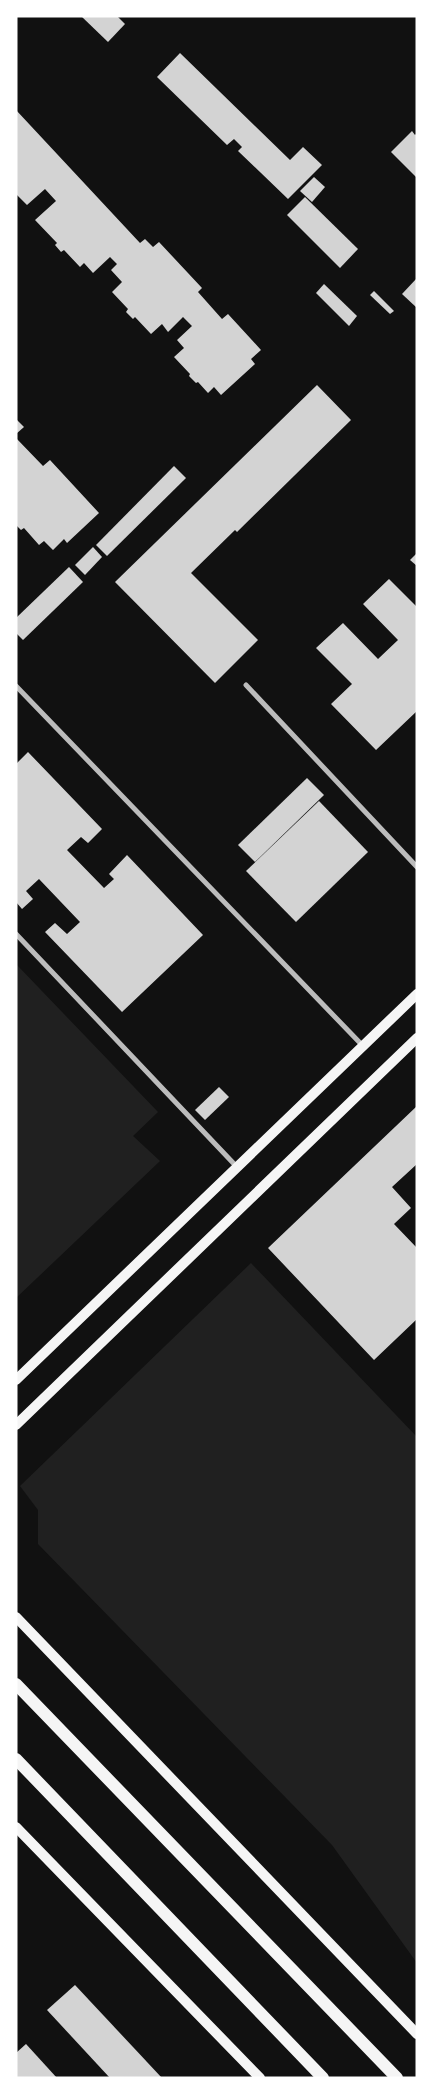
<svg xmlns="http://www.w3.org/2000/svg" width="433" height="2094" font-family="'PT Sans Narrow',sans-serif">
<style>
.green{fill:#202020}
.building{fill:#d3d3d3}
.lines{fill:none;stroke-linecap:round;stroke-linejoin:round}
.minor{stroke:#bcbcbc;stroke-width:5}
.secondary{stroke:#f5f5f5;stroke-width:10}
.primary{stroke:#f5f5f5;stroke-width:12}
</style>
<rect width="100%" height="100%" fill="#111"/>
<g class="green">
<polygon points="16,964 158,1112 133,1136 160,1161 16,1298"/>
<polygon points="251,1263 417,1437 417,1963 332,1845 38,1544 38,1510 20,1486"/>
</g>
<g class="building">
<polygon points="81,16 117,16 125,24 108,42"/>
<polygon points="180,53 290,160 303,147 322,165 288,199 238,151 242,147 234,139 227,145 157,77"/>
<polygon points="16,110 140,243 145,239 153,247 159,242 202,288 198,292 222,319 228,314 261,350 251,359 255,364 221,395 214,387 208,393 198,382 196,383 189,376 190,374 174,357 184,348 177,340 192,326 183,317 168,332 162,324 151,334 135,317 133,319 126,312 128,309 112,292 122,282 111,270 117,264 110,257 93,273 84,263 80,267 64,250 61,252 55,245 57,243 35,220 56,201 45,189 27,205 16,194"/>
<polygon points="412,131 415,135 417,133 417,178 391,152"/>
<polygon points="314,177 325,187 312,202 300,191"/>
<polygon points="305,197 358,249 340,268 287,215"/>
<polygon points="417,278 417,308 402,294"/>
<polygon points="324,284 357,316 349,326 316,293"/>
<polygon points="374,291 394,311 390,314 370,295"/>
<polygon points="317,385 351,420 237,532 235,530 191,573 258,640 215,683 115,582"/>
<polygon points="16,419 24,427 16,434"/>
<polygon points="16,438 43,466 50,460 99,513 67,543 64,539 53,550 44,541 39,545 24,528 21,530 16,525"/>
<polygon points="174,466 186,478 107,556 96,545"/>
<polygon points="93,547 102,557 85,575 75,565"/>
<polygon points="417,553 417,566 410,560"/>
<polygon points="69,567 83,582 23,640 16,633 16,618"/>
<polygon points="389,579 417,607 417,711 376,750 331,704 352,684 316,648 343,623 378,659 398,640 363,604"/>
<polygon points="28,752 102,829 88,843 81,837 67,850 104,888 114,879 109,874 127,855 203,935 122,1012 45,932 55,923 67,934 80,922 39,879 26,891 33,899 22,909 16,902 16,764"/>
<polygon points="307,778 324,795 255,862 238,845"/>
<polygon points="319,801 368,852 296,922 246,871"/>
<polygon points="219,1087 229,1097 205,1120 195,1110"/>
<polygon points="417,1106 417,1164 392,1187 411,1208 394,1224 417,1248 417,1319 374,1360 268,1248"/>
<polygon points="75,1985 162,2078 110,2078 47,2010"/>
<polygon points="26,2044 57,2078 16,2078 16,2053"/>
</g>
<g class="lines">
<g class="minor">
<polyline points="246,685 417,867"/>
<polyline points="16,686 363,1046"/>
<polyline points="16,934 237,1167"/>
</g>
<g class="secondary">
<polyline points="16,1380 417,994"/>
<polyline points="16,1425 417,1038"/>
<polyline points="16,1617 417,2034"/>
<polyline points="16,1827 260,2078"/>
</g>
<g class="primary">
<polyline points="16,1684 397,2078"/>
<polyline points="16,1759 323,2078"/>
</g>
</g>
<rect width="433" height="2094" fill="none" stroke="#ffffff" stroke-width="35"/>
</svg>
